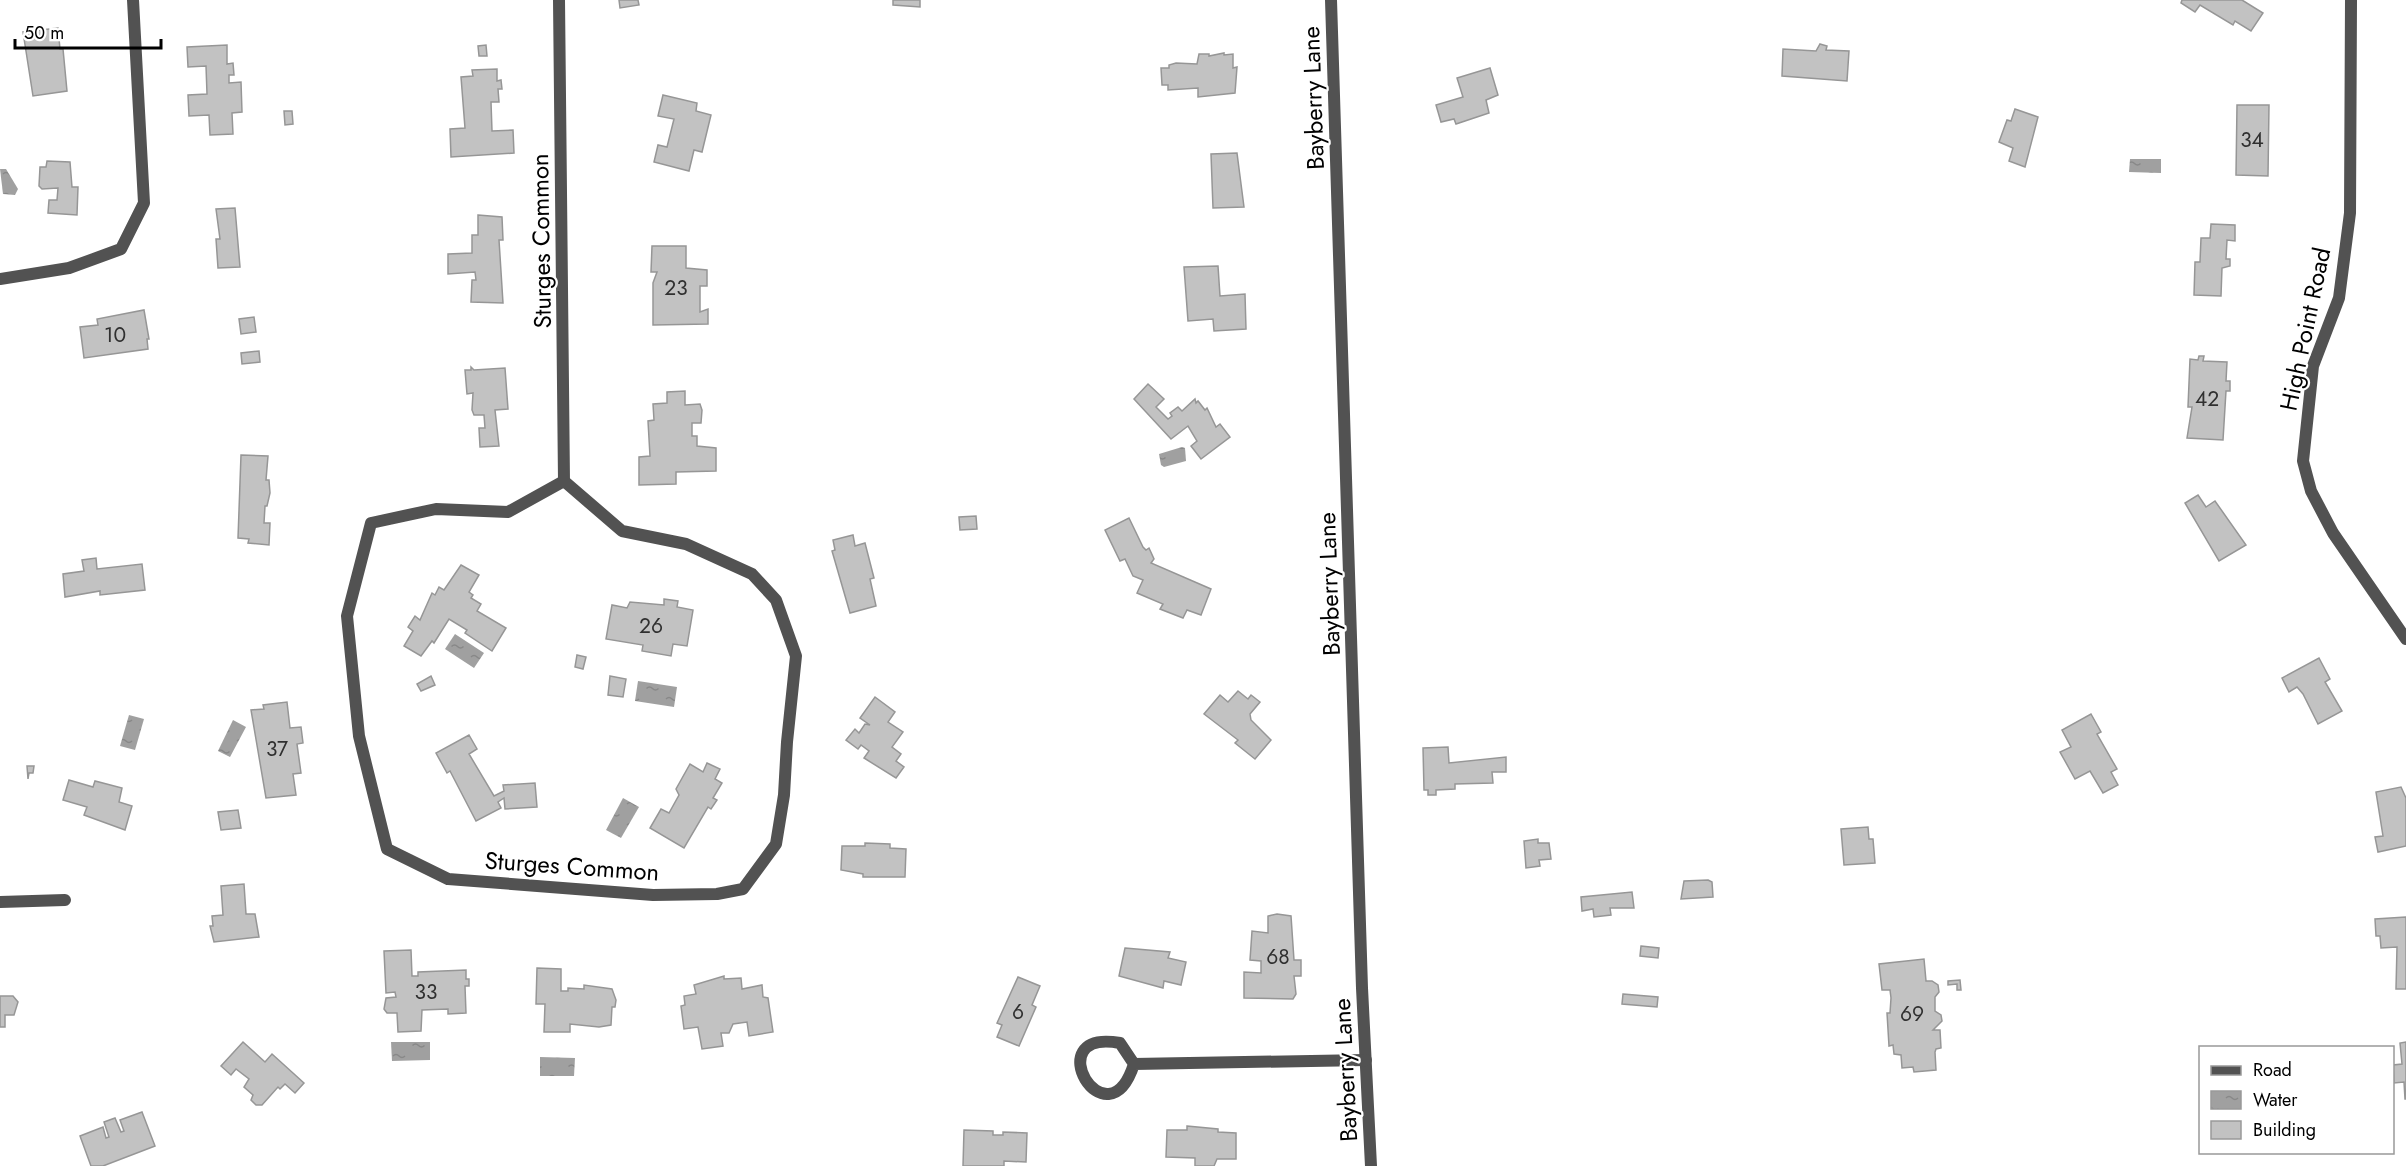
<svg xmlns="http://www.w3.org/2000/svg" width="2406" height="1166" font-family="Jost,sans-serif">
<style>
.water{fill:url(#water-ripples)}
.building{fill:#c2c2c2;stroke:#969696;stroke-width:1.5}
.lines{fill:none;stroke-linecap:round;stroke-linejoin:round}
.street{stroke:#525252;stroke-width:12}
.labels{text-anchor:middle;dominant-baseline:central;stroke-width:4.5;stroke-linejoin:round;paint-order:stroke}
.number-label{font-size:21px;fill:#303030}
.street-label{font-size:24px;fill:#000;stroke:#fff}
</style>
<defs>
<pattern id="water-ripples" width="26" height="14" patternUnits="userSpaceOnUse" patternTransform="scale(1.5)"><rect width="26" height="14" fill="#a0a0a0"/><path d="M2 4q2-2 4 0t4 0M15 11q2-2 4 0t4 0" fill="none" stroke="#888"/></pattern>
</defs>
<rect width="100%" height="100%" fill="#fff"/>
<g class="water">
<polygon points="2130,159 2161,159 2161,173 2129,172"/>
<polygon points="0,169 6,169 18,189 15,195 3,194"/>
<polygon points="1182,447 1185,448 1186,461 1164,467 1161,465 1159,454"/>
<polygon points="455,634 484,653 474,668 445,649"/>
<polygon points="638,681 677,687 674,707 635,701"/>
<polygon points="129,715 144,719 135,750 120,746"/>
<polygon points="233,720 246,727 230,757 218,751"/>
<polygon points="623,798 639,807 621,838 606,830"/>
<polygon points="391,1042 430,1042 430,1060 392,1061"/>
<polygon points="540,1057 575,1058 574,1076 540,1076"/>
</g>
<g class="building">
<polygon points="619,0 638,0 639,5 620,8"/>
<polygon points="893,0 920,0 920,7 893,5"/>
<polygon points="2182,0 2242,0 2263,13 2251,31 2235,21 2233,25 2200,5 2195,12 2181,3"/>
<polygon points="58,28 60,49 63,49 67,91 33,96 23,32"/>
<polygon points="1820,44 1827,46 1826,50 1849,51 1847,81 1782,76 1783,49 1816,51"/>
<polygon points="227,45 227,64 233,63 234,75 229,75 229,83 241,82 242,112 232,113 233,134 210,135 209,115 189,116 188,95 207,94 206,66 188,67 187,47"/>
<polygon points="486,45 487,56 479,56 478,46"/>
<polygon points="1224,53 1224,55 1233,54 1233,68 1237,67 1235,93 1198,97 1198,88 1168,90 1168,85 1162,85 1161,68 1169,68 1169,65 1176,63 1197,64 1199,54 1209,54 1209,56"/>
<polygon points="1490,68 1498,95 1486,100 1489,113 1456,124 1454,119 1441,122 1436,105 1463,97 1457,78"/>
<polygon points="497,69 497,81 501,80 502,89 498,89 499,102 491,102 492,131 513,130 514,153 451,157 450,129 465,128 461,77 473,76 472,70"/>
<polygon points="663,95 697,103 696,111 711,115 702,152 694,150 689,171 654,162 658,145 667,147 674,119 658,116"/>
<polygon points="2237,105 2269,105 2268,176 2236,175"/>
<polygon points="2015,109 2038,117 2025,167 2009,161 2013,148 1999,142 2007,120 2011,121"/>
<polygon points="284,111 292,111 293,124 285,125"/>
<polygon points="1237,153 1244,207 1213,208 1211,154"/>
<polygon points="47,161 70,162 72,187 78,187 77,215 48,213 49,200 57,200 58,188 42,189 39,186 40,167 46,167"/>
<polygon points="235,208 240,267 218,268 216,239 220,239 216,209"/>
<polygon points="478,215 502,217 503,240 499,240 503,303 471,302 472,280 476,280 475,272 448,274 448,254 472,253 472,235 478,235"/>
<polygon points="2211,224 2235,225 2235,241 2227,240 2226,259 2230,259 2230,266 2222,268 2221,296 2194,295 2195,262 2200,262 2201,238 2210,238"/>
<polygon points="652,246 686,246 686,268 707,270 707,286 700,286 700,312 708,309 708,324 653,325 653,283 657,272 651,272"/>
<polygon points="1218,266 1220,296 1245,294 1246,329 1214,331 1213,319 1188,321 1184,267"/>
<polygon points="144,310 149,339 147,339 148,349 84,358 80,327 98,325 97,319"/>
<polygon points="254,317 256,332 241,334 239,319"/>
<polygon points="259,351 260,362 242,364 241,353"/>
<polygon points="2199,356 2204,356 2203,361 2227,362 2226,381 2230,381 2230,391 2226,391 2223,440 2187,438 2192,407 2188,407 2190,359 2198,360"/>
<polygon points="471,367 474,370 505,368 508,409 495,410 499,446 480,447 479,428 485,428 484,415 474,415 472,410 473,393 467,394 465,370 471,370"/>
<polygon points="1148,384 1164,399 1156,407 1168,419 1172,416 1170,413 1178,407 1182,411 1195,399 1196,403 1198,401 1205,410 1207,408 1216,427 1220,424 1230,437 1201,459 1191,446 1197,441 1188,426 1171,439 1134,399"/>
<polygon points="685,391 685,405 700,404 702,410 701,423 692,423 692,436 697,436 697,446 716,448 716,471 676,472 676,484 639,485 639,457 650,456 648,421 654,420 653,404 667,403 667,392"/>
<polygon points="241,455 268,456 266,480 269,480 270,493 267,506 265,506 264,523 270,523 269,545 248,543 249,539 238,538"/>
<polygon points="2198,495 2206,507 2215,501 2246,545 2219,561 2185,503"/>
<polygon points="976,516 977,529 960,530 959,517"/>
<polygon points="1129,518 1143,547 1146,550 1149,548 1154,559 1151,563 1211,589 1201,615 1187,610 1183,618 1160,609 1163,604 1137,593 1143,580 1133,576 1125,559 1120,561 1105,530"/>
<polygon points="853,535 855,546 865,543 874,578 870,579 876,606 850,613 832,551 835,550 833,540"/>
<polygon points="96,558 97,569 142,564 145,590 100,595 100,591 65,597 63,574 84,571 82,560"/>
<polygon points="461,565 479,575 469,592 473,595 471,598 481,604 477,611 506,628 492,651 465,633 467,630 449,619 434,643 432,641 421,656 404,646 413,631 408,627 415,616 420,620 432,593 435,595 439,587 444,590"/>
<polygon points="664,599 678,601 677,607 693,610 687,646 673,644 671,656 642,651 643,645 606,639 612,605 627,608 630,602 664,605"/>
<polygon points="577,655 586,657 583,669 575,667"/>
<polygon points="2319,658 2330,679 2325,682 2342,711 2318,724 2303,694 2297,687 2289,692 2282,678"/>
<polygon points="431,676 435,685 421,691 417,684"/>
<polygon points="610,676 626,679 623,697 608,695"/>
<polygon points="1238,691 1248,699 1251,695 1260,702 1250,714 1251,720 1271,740 1255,759 1235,743 1238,740 1204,714 1220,695 1228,702"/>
<polygon points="875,697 895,712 888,722 903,732 892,747 901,754 896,761 904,767 896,778 864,758 869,751 861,745 858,749 846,740 855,729 859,733 865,724 870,725 860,718"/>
<polygon points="287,702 290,728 301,727 303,743 297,744 301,773 293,774 296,795 266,798 251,710 264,709 263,705"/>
<polygon points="2091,714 2101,732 2097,734 2117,769 2111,772 2118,785 2103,793 2090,771 2075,779 2060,752 2071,747 2062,730"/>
<polygon points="469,735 477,749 469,754 494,796 504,791 503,785 535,783 537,807 505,809 504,798 498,802 501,808 476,821 450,771 447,773 436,753"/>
<polygon points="1448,747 1449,763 1506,757 1506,772 1492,772 1493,783 1455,784 1455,789 1436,790 1436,795 1428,795 1428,790 1424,790 1423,748"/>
<polygon points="707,763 720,769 715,779 722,783 713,798 717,800 711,809 708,807 684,848 650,828 661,809 669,813 679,795 676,789 690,764 703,772"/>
<polygon points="27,766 34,766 33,773 29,773 28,779"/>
<polygon points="69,780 93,787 95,781 122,788 119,802 132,806 125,830 84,815 87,807 63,800"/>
<polygon points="2401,787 2406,798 2406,846 2378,852 2375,837 2383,836 2376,792"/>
<polygon points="238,810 241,828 221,830 218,812"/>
<polygon points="1868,827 1869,839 1873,839 1875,863 1844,865 1841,829"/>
<polygon points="1538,839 1538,843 1549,843 1551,859 1539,860 1540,866 1526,868 1524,841"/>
<polygon points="865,843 890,844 890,848 906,849 905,877 863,877 863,874 841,870 842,846 865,846"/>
<polygon points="1708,880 1712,882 1713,897 1681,899 1684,881"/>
<polygon points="244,884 246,914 255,914 259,937 214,942 210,926 213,926 212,916 223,915 221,886"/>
<polygon points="1632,892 1634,908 1610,908 1611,915 1594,917 1593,909 1582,911 1581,897"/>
<polygon points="1277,914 1291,916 1294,960 1301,960 1301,976 1294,976 1296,994 1293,999 1244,998 1244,972 1261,973 1261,961 1250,960 1252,931 1268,933 1268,916"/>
<polygon points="2406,917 2406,989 2396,989 2397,947 2381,948 2380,936 2376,936 2375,919"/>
<polygon points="1641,946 1659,948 1658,958 1640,956"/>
<polygon points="1125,948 1170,952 1168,958 1186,962 1181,985 1164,981 1163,988 1119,976"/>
<polygon points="411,950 412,976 418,976 418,972 466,970 466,979 469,979 469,986 465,986 466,1013 448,1014 448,1009 422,1010 421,1031 398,1032 397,1013 387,1013 384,1009 386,998 396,997 395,992 386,993 384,951"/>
<polygon points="1924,959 1926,981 1932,981 1938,985 1939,992 1935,997 1935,1011 1941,1015 1942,1021 1933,1030 1940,1030 1941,1048 1936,1049 1935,1052 1936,1070 1914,1072 1913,1067 1902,1068 1901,1055 1894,1054 1893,1045 1889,1046 1887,1013 1890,1013 1891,998 1890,990 1882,990 1879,964"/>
<polygon points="537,968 561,969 561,991 568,991 568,988 584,989 584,985 612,989 616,1000 615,1007 612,1007 611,1025 599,1027 570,1024 570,1032 544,1032 545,1004 536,1004"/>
<polygon points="724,976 724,979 741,978 742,989 762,985 763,997 768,998 773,1032 749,1036 747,1022 733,1024 729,1033 721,1033 723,1046 702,1049 698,1027 684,1029 681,1006 685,1005 684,996 696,994 694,985"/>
<polygon points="1018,977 1040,986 1032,1005 1036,1007 1019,1046 997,1037 1002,1025 997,1023"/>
<polygon points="1960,980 1961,990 1957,990 1957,984 1948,985 1948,981"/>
<polygon points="1623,994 1658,997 1657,1007 1622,1004"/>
<polygon points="0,996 13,996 18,1002 14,1015 5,1015 5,1027 0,1027"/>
<polygon points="243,1042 265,1062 272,1054 304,1083 295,1093 285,1084 280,1089 278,1087 262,1105 256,1105 251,1100 253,1095 244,1087 249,1079 236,1069 231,1075 221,1066"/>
<polygon points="2406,1042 2406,1099 2405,1099 2404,1082 2394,1083 2393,1065 2402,1064 2400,1043"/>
<polygon points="142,1112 155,1146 103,1166 91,1166 80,1136 103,1127 106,1138 109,1137 104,1122 115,1118 121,1132 124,1131 120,1120"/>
<polygon points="1187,1126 1218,1129 1218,1132 1236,1133 1236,1159 1217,1159 1214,1166 1195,1166 1195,1158 1166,1157 1167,1130 1187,1130"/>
<polygon points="964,1130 993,1131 993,1135 1003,1135 1003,1132 1027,1133 1026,1162 1004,1161 1004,1166 963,1166"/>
</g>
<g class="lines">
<g class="street">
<polyline points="559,0 564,481 622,531 686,544 752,574 776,600 796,656 787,742 784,795 776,844 743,889 717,894 653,895 448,879 387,849 359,736 347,616 371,523 436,509 508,512 564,481"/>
<polyline points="1331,0 1362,988 1371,1166"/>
<polyline points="2351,0 2350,213 2339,298 2313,366 2303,461 2311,491 2333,533 2406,639"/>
<polyline points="0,279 69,268 121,249 144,203 133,0"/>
<polyline points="0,902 65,900"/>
<path d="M1134,1064L1120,1043C1036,1028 1107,1148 1134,1064L1366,1060"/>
</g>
</g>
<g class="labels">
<g class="number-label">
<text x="2252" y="140">34</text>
<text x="676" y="288">23</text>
<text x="115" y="335">10</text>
<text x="2207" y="399">42</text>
<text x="651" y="626">26</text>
<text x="277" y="749">37</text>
<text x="1278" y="957">68</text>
<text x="426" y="992">33</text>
<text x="1018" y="1012">6</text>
<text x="1912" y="1014">69</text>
</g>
<g class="street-label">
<text transform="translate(1313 98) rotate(-92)">Bayberry Lane</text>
<text transform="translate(541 241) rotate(-91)">Sturges Common</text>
<text transform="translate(2305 329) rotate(-78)">High Point Road</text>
<text transform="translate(1329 584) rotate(-92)">Bayberry Lane</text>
<text transform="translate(572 866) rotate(4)">Sturges Common</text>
<text transform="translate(1345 1070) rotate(-93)">Bayberry Lane</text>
</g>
</g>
<rect x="2199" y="1046" width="195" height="108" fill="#ffffff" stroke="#999999" stroke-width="1.5"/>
<rect x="2211" y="1066" width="30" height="9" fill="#525252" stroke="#999999" stroke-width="1.5"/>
<text x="2253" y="1076" font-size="18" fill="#000000">Road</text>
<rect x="2211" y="1091" width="30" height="18" fill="url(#water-ripples)" stroke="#999999" stroke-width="1.5"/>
<text x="2253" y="1106" font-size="18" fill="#000000">Water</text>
<rect x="2211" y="1121" width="30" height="18" fill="#c2c2c2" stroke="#999999" stroke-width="1.5"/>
<text x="2253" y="1136" font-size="18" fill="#000000">Building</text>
<path d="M15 39v9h146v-9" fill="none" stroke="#000000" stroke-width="3"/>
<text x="24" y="39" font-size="18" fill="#000000" stroke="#ffffff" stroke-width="4.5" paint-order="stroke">50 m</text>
</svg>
